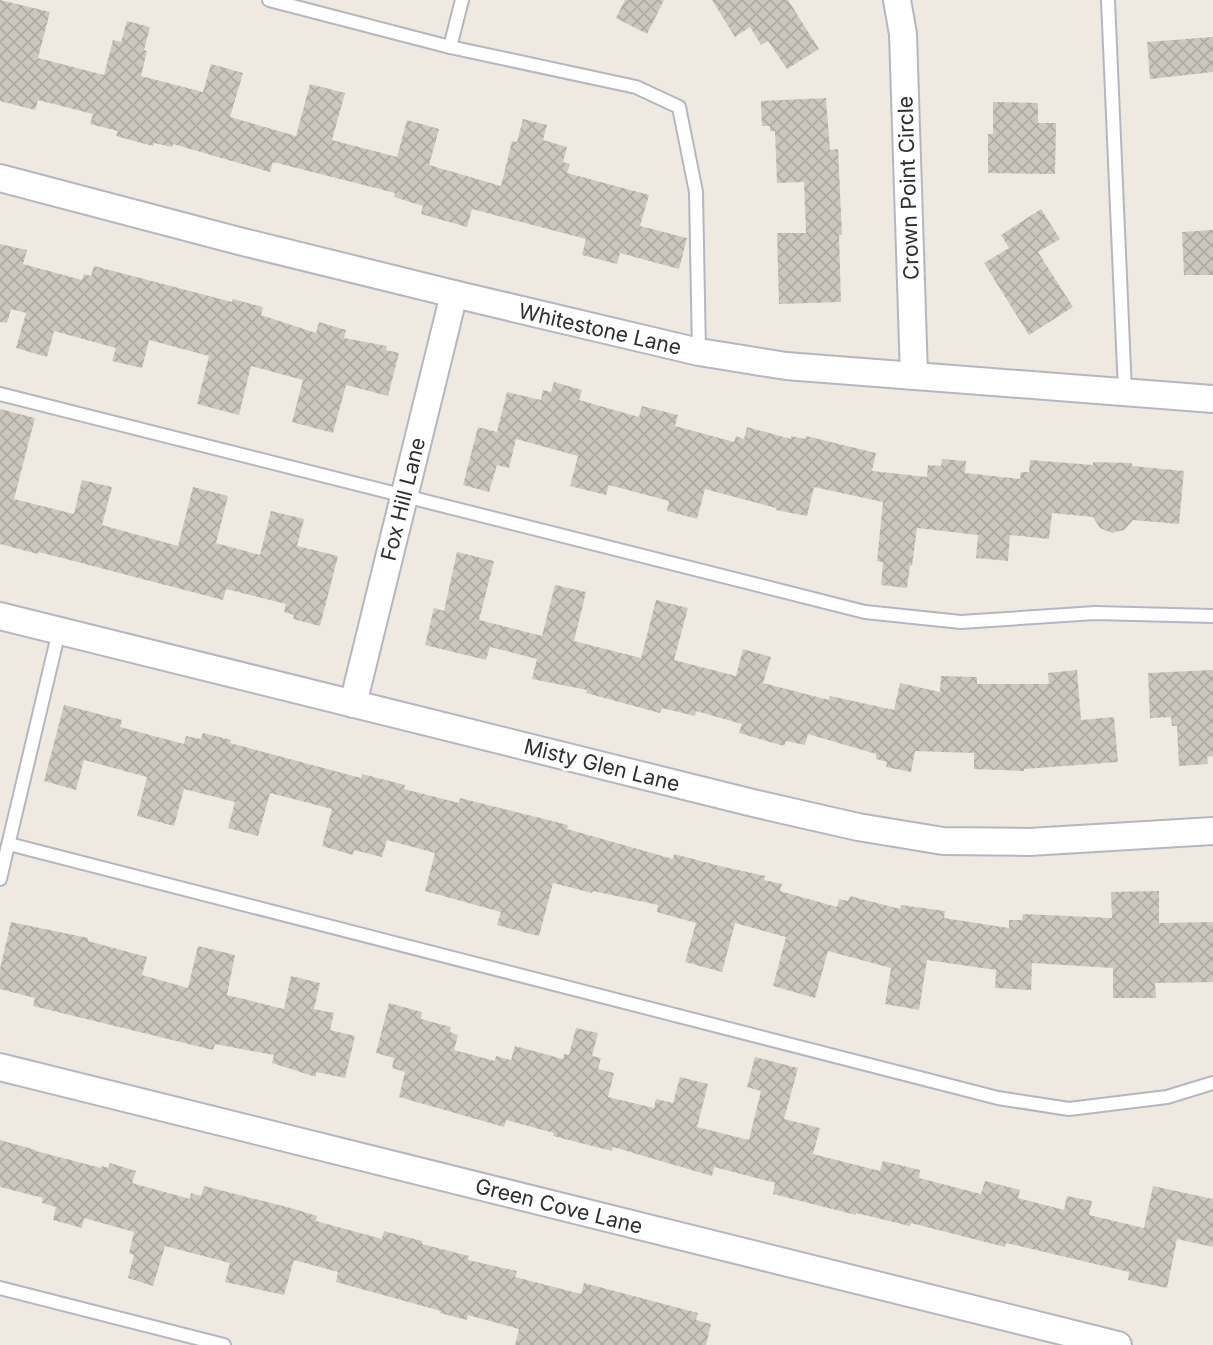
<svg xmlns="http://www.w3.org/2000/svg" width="1213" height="1345" font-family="Inter,sans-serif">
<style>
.building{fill:url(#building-cross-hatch)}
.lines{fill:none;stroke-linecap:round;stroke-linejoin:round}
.lane-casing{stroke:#b4b7c1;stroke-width:16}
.street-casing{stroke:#b4b7c1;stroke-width:30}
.lane{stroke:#fff;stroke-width:12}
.street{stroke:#fff;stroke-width:26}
.labels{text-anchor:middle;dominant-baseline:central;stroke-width:6;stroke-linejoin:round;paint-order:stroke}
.street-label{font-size:21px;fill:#2e2e2e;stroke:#fff}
</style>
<defs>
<pattern id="building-cross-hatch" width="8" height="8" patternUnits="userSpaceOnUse" patternTransform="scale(1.75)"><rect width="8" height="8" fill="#cbc7bf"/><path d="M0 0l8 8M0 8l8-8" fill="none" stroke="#afaba4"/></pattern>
</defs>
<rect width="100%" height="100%" fill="#efe9e1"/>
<g class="building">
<polygon points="0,0 50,12 38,58 104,75 113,40 121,42 127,21 150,27 144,50 147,51 141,76 203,92 211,64 243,73 230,117 296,136 310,84 345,93 332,140 397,157 407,120 439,129 429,165 501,186 512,141 517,142 523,119 547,125 543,140 567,147 563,162 570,164 567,173 649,195 640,226 687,238 679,269 620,253 617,264 582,255 586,239 472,209 467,227 421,214 423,206 394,197 395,193 273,162 270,172 173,144 172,147 154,143 153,146 116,136 118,131 90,124 93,114 38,100 35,110 0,101"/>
<polygon points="625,0 664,0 647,34 616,18"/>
<polygon points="712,0 788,0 819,49 787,69 768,41 761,45 750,27 735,37"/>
<polygon points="1213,37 1213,72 1150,79 1147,42"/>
<polygon points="826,98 830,150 838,149 842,235 839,235 841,302 779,304 777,233 806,233 804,182 777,183 775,131 770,131 770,126 762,126 761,101"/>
<polygon points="993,102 1038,103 1038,123 1056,123 1055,174 988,173 988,134 993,134"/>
<polygon points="1041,209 1060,239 1038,252 1073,307 1029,335 984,263 1009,248 1001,235"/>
<polygon points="1213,230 1213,275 1184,275 1182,232"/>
<polygon points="0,244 27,250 23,264 82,280 84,274 91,276 94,266 232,302 233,299 263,307 261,315 316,333 319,322 346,330 344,338 387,346 386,350 399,353 388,396 346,385 333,433 292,422 303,380 251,366 239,415 197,404 209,356 149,340 142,368 112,361 116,348 54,331 47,357 16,348 26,313 11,309 7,323 0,322"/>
<polygon points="554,382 582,390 579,400 639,417 642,406 678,415 675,426 734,442 736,436 744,439 747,427 791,439 791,436 805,439 806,436 876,453 872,471 927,477 928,465 941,466 942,459 966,461 965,473 1020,479 1021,472 1029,472 1030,460 1093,465 1093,462 1132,463 1132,466 1184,471 1179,524 1133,520 1124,530 1112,533 1100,528 1093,517 1052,513 1049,539 1010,535 1008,561 976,558 978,535 917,528 912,566 910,565 907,588 881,585 883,562 877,561 883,502 814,487 807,516 776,510 776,508 705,489 697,519 667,511 669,501 609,485 606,495 570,486 578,456 516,439 509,468 497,465 489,492 463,485 478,427 497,432 507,392 541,400 543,390 551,392"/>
<polygon points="0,409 35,418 14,499 74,514 82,480 112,487 102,525 178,546 193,487 228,496 216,543 260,555 271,511 304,519 297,546 338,556 320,626 293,619 294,615 284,612 286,604 226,589 223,600 39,552 38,554 0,544"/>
<polygon points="457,552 494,561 479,620 542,636 555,585 586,592 574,641 641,658 656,600 688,608 674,660 736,676 743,649 771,657 763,683 829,700 830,696 894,710 900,683 940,692 941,676 977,677 977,684 1049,684 1048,673 1077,670 1081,720 1114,717 1118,762 1024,769 1024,771 974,769 974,753 915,751 911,772 886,767 887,762 876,759 876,754 808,734 805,745 786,741 784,746 739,733 742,724 696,711 695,716 662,708 660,713 586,693 587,690 532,679 537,659 490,647 486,660 425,645 434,608 444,611"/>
<polygon points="1213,670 1213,756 1207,757 1208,764 1179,766 1177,726 1172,726 1171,717 1150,718 1148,673"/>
<polygon points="64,705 122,720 120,727 184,744 186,736 201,739 203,733 231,740 230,743 361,778 362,774 405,785 404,789 459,803 460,798 568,825 567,829 673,859 674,854 720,866 765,876 764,880 782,884 780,891 837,907 839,899 848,901 850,896 900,909 901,905 945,911 944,918 1009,928 1009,920 1022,920 1023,914 1112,918 1111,892 1159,891 1159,923 1213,922 1213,982 1155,983 1156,998 1113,998 1113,968 1032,963 1031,990 995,988 996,970 927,960 919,1010 885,1004 891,968 828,951 815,998 773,986 786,937 735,923 722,972 685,962 696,923 657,912 658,905 593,891 592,893 553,883 539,936 497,925 501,912 425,891 435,853 387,840 382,857 354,850 353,855 322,846 332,809 270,793 258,836 228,828 235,802 184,789 174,826 137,816 147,777 84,760 76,790 44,781"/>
<polygon points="11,922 88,938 88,941 147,957 142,975 188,988 198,946 235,955 227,995 284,1009 291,976 320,983 314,1009 334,1013 330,1030 355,1036 345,1078 316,1072 316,1077 272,1063 274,1055 215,1044 213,1050 33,1006 35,998 0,989 0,969"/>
<polygon points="389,1003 422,1012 421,1019 451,1027 450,1032 458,1035 454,1050 495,1061 496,1056 511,1060 515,1046 563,1059 564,1054 569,1055 576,1028 598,1033 592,1056 601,1058 598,1069 614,1073 608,1097 654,1108 656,1099 673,1103 680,1077 708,1084 697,1127 749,1140 761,1091 747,1087 755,1057 798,1068 784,1119 820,1128 813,1154 880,1171 883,1161 920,1170 919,1178 981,1194 985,1181 1020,1190 1018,1198 1064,1210 1067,1196 1092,1201 1089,1215 1144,1228 1153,1186 1213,1199 1213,1247 1177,1239 1167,1288 1128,1280 1129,1272 1006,1243 1005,1247 911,1223 910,1226 856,1213 856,1215 773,1194 775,1183 714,1167 712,1176 613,1147 612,1151 553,1136 554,1133 506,1120 504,1127 399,1097 405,1072 392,1068 394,1058 376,1053"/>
<polygon points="0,1140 36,1150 36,1151 101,1168 102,1166 108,1168 110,1163 136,1171 132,1183 190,1199 191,1193 201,1196 204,1186 291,1208 317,1216 316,1221 382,1239 384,1231 422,1241 422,1244 469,1256 468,1260 517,1271 515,1277 581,1294 584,1283 698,1313 696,1320 711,1324 706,1345 515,1345 519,1329 468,1315 467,1320 440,1313 441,1311 336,1282 338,1272 294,1260 284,1295 225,1282 230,1263 165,1246 153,1286 128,1278 134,1255 129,1253 134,1232 84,1218 82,1228 53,1220 56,1207 42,1203 43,1198 0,1187"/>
</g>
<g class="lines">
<g class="lane-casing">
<g id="lane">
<polyline points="269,0 450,47 636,87 679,107 696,192 699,352"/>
<polyline points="1108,0 1125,392"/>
<polyline points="450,47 462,0"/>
<polyline points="0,394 865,612 961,622 1095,613 1213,616"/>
<polyline points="9,844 998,1098 1069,1109 1167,1097 1213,1083"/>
<polyline points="0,879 59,631"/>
<polyline points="0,1288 224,1345"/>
</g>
</g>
<g class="street-casing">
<g id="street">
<polyline points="897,0 903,34 914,376"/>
<polyline points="0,178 239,241 454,294 699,352 786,366 1213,399"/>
<polyline points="0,616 753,803 858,827 943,841 1029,842 1213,831"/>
<polyline points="353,704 454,294"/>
<polyline points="0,1067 1118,1345"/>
</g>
</g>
<use href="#lane" class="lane"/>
<use href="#street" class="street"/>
</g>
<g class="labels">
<g class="street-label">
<text transform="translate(908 188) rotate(-92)">Crown Point Circle</text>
<text transform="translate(600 329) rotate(13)">Whitestone Lane</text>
<text transform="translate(403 499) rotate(-76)">Fox Hill Lane</text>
<text transform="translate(602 765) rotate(14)">Misty Glen Lane</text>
<text transform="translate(559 1206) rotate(14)">Green Cove Lane</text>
</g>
</g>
</svg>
